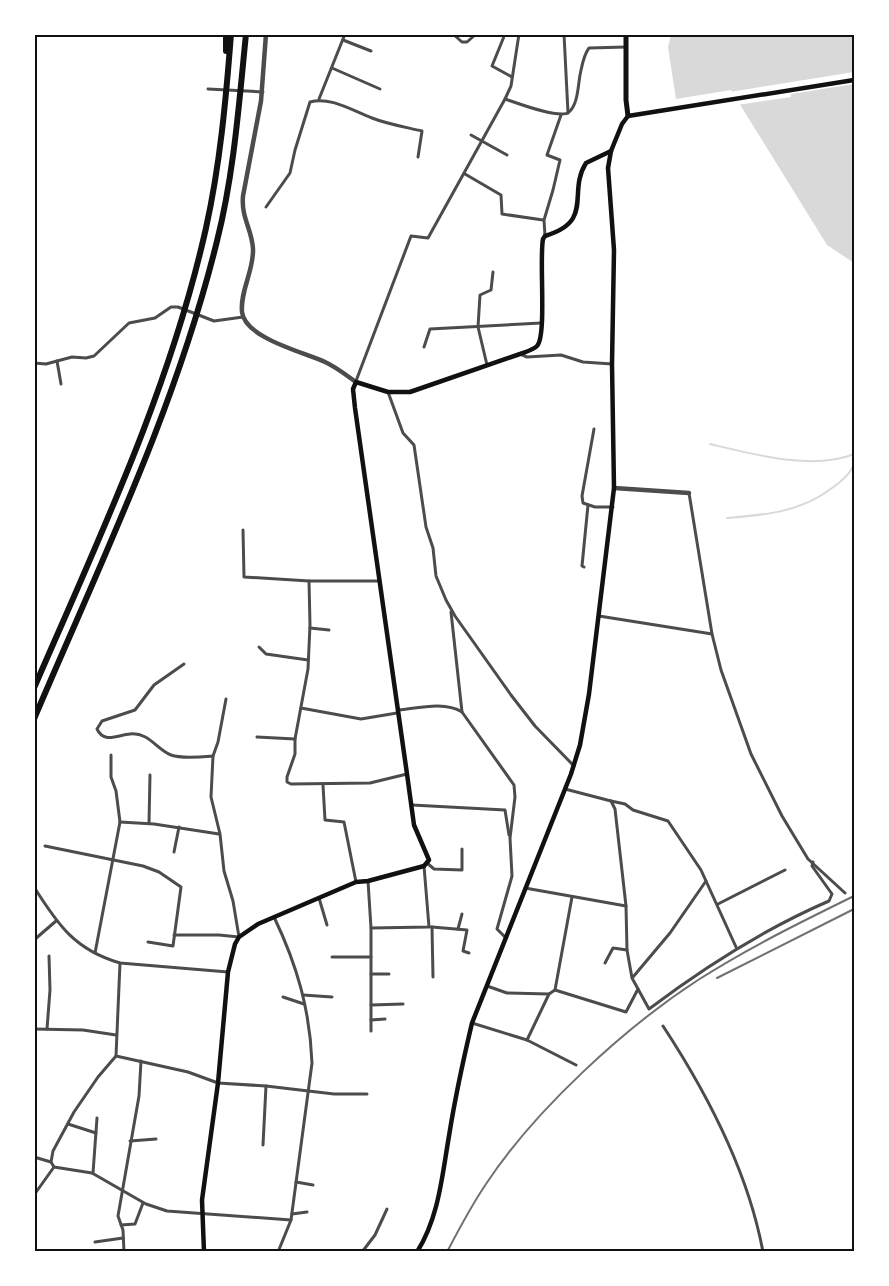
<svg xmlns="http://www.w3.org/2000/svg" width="889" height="1286" font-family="Barlow,sans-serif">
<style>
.water{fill:#d9d9d9}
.pier{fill:#fff}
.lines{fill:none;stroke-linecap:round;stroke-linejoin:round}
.stream{stroke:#d9d9d9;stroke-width:2}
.minor{stroke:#4c4c4c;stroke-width:3}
.tertiary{stroke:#4c4c4c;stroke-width:4.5}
.secondary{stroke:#111;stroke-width:4.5}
.primary{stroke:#111;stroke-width:5}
.motorway{stroke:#111;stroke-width:6}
.rail{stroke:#707070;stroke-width:2}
.neatline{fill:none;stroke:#111;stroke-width:2}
</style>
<rect width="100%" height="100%" fill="#fff"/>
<polygon class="water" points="671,35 854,35 854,263 827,245 731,90 676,99 668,47"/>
<polygon class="pier" points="854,72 854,84 791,94 791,97 737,105 729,93 676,102 673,101"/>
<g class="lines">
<g class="stream">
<path d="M710,444C752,454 813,471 854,454"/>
<path d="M727,518C765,515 801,512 832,488C841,482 849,475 854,465"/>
</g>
<g class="minor">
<polyline points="453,34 462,42 467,42 476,34"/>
<polyline points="505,34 492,66 512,77"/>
<polyline points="564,34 568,113"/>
<polyline points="343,40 371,51"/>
<polyline points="332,68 380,89"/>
<polyline points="208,89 263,92"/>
<polyline points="319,99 345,34"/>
<path d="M505,99C517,103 561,120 569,112C578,104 578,86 580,75C582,66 583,56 589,48L626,47"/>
<polyline points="471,135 507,155"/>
<polyline points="465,174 501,195 502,214 543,220"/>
<path d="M266,207L290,173L295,150L310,102C330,96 353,111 372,118C387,124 405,127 422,131L418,157"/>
<polyline points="545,236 544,220 553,190 560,160 547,155 561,115"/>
<polyline points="424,347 430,329 541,323"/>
<polyline points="520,354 527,357 561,355 583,362 612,364"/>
<polyline points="57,361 61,384"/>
<polyline points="34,363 46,364 72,357 86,358 94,356 129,323 155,318 171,307 178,307 214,321 243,317"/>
<polyline points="487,365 478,327 480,295 491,290 493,272"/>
<polyline points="356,381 411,236 428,238 505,99 511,86 519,34"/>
<polyline points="388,392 403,433 414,445 426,527 433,548 436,576 446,600 455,616 511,695 535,726 574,766"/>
<polyline points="594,429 582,496 583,503 595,507 613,507"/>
<polyline points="689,493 712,634 721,670 751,754 782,816 808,859 845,893"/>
<polyline points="243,530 244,577 309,581 379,581"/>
<polyline points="584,567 582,566 588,505"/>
<polyline points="309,581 310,625 308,669 295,739 295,754 287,777 287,782 291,784 370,783 407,774"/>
<polyline points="451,612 462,712"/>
<polyline points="599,616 712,634"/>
<polyline points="310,628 329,630"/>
<polyline points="259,647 266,654 308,660"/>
<polyline points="301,708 361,719 397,713"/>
<path d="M399,710C418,708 445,701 462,712L514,785L515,797L510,838L512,876L497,929L506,938"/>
<polyline points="257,737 295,739"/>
<polyline points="213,756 218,742 226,699"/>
<polyline points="323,785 325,820 344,822 356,882"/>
<path d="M565,789L611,801L615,809L626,906L627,950L632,978L649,1009C706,966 764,929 829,901L832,894L812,866L813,862"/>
<polyline points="611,801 625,804 633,810 668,821 701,870 736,947"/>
<polyline points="412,805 505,810 509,835"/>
<polyline points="120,822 154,824 219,834"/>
<polyline points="149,823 150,775"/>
<polyline points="45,846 143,866 159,872 181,887 173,946 148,942"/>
<polyline points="174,852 179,827"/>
<polyline points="427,863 434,869 462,870 462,849"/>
<polyline points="368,881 371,928 371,1031"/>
<path d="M34,887C58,925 75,950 120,963L228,972"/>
<polyline points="525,888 626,906"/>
<polyline points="319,898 327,925"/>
<polyline points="718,904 785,870"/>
<path d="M274,917C297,965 310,1010 312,1063L291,1220L278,1252"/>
<polyline points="431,927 432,927 433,977"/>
<polyline points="432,927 467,930 463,951 469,953"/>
<polyline points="371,928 429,927 424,866"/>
<polyline points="458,929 462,914"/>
<path d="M174,935H219L239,937L233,901L224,871L220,834L211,797L213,756C201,757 182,759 171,755C156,749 149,732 130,734C118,735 104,744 97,729L102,721L135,710L154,685L184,664"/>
<polyline points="34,940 56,921"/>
<polyline points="95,953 120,822 116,791 111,777 111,755"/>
<polyline points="332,957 371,957"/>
<polyline points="120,963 116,1056 98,1077 74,1112 53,1151 51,1162 54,1167 92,1173 146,1204 167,1211 291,1220"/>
<polyline points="605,963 613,948 627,950"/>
<polyline points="371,974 389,974"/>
<polyline points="633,977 670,933 706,881"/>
<polyline points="487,986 507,993 549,994"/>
<polyline points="555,990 572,897"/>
<polyline points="303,995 332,997"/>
<polyline points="283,997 304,1004"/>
<polyline points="371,1005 403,1004"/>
<polyline points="371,1020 385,1019"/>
<polyline points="472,1023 527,1040 576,1065"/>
<path d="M663,1026C707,1093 748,1171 763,1252"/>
<polyline points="34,1029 83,1030 116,1035"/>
<polyline points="47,1029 50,990 49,956"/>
<polyline points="527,1040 549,994 555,990 626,1012 638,989"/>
<polyline points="116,1056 188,1072 218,1083 266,1086 334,1094 367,1094"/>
<polyline points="68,1124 96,1133"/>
<polyline points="130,1141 156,1139"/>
<polyline points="263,1145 266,1086"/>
<polyline points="34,1157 51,1162"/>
<polyline points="93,1173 97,1118"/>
<polyline points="296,1182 313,1185"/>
<polyline points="34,1195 54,1167"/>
<polyline points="292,1214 307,1212"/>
<polyline points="121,1225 135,1224 143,1203"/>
<polyline points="95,1242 123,1238"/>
<polyline points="124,1252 123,1230 118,1216 139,1096 141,1061"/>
<polyline points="362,1252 375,1235 387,1209"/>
</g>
<g class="tertiary">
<path d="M266,34L261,101L243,196C241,218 252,229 253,249C254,270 240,291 242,312C245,338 303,352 325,362C336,367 346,375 356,382"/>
<polyline points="614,488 689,493"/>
</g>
<g class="secondary">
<path d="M204,1252L202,1200L218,1083L228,972L235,944L239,937L258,924L356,882L368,881L424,866L429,860L414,825L407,774L355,408L353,389L356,382L388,392H410L520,354C525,352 533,350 537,346C547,335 539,259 543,239L545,236C595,221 567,193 586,163L611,151"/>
<path d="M417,1252C439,1217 442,1176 449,1136C455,1098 463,1061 472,1023L571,774L580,745L589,694L614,488L612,364L614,250L608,168L611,151L622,124L628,116L854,80"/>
</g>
<polyline class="primary" points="626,34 626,100 628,116"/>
<g class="motorway">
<polyline points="226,51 226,34"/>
<path d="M34,688C99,538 170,389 206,228C220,165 226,99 231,34"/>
<path d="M34,719C101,561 176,408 217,241C234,174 239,103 246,34"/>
</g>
<g class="rail">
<polyline points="717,978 854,909"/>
<path d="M447,1252C459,1229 471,1206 486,1184C534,1111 624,1028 698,980C748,948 801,922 854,896"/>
</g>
</g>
<rect width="889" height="1286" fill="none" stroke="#ffffff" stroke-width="72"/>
<rect x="36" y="36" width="817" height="1214" class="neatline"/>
</svg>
